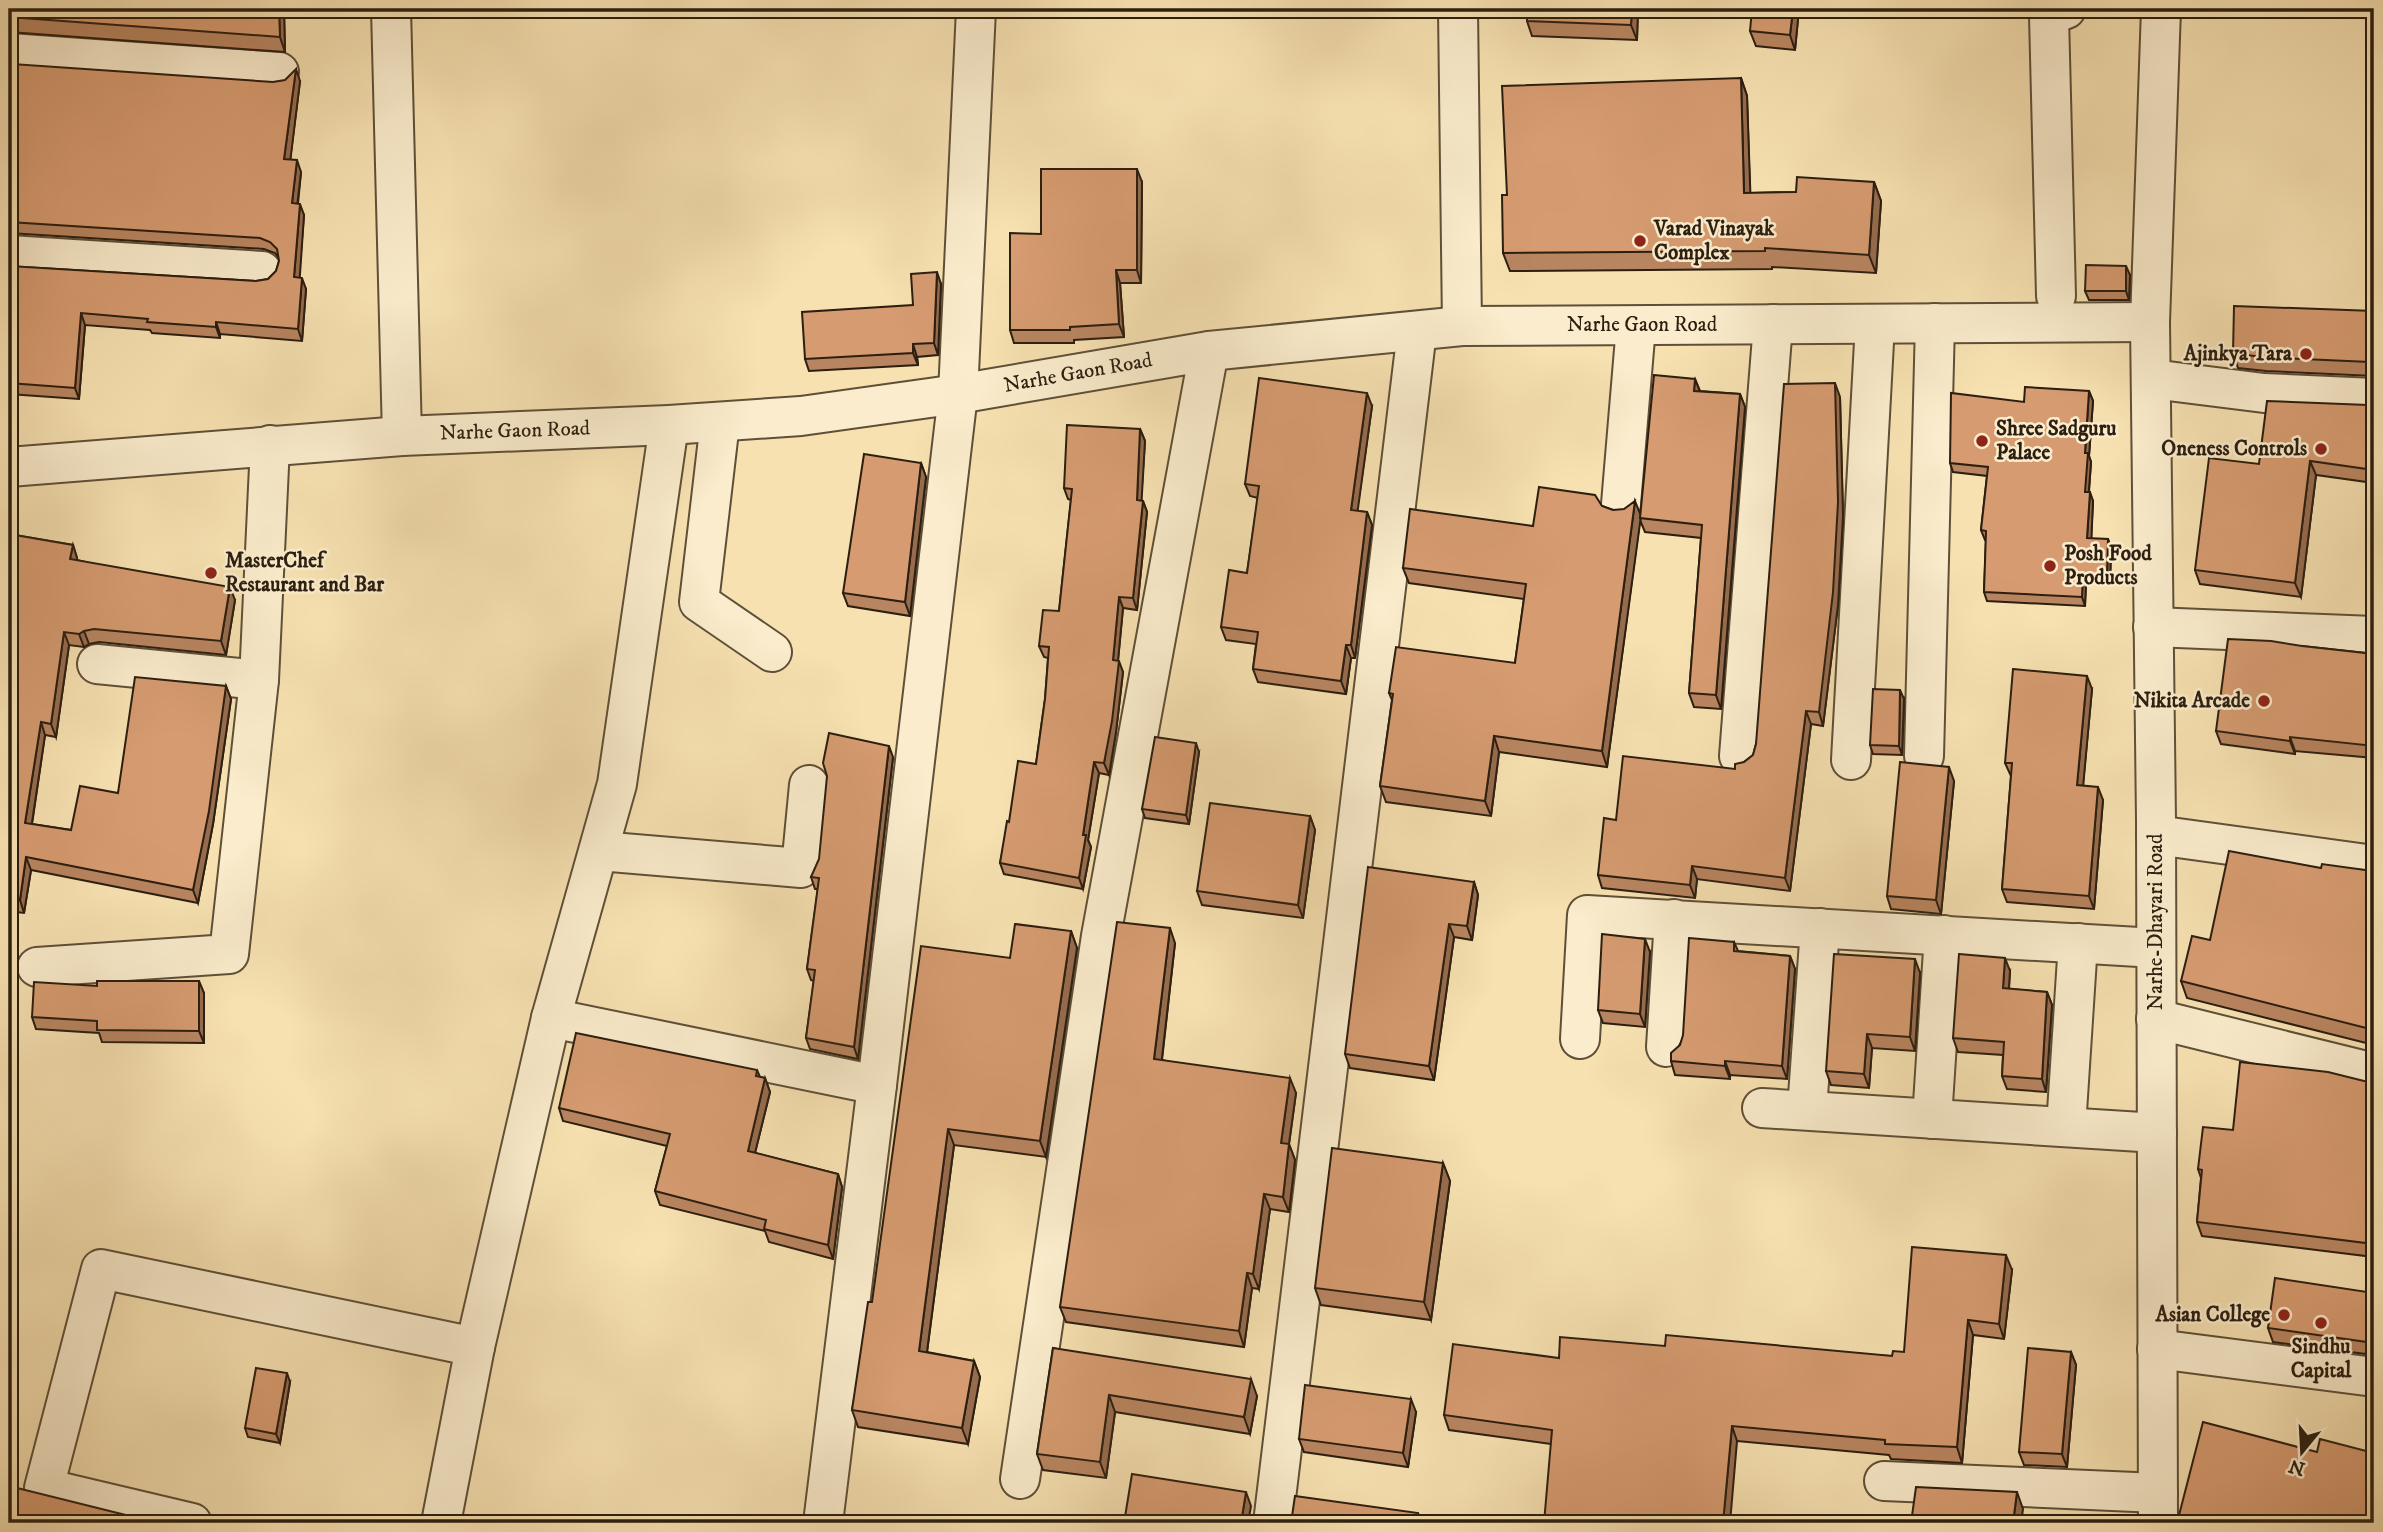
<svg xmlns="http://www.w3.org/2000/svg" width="2383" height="1532" font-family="'IM FELL DW Pica',serif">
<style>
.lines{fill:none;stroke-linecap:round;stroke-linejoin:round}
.minor-casing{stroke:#5f4f38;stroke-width:42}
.minor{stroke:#faeccc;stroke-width:38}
.wall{fill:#b88560;stroke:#2c1e10;stroke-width:2}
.shaded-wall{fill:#966c4e;stroke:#2c1e10;stroke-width:2}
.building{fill:#d69b70;stroke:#2c1e10;stroke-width:2}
.poi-dot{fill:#8f2418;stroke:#faeccc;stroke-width:2.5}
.labels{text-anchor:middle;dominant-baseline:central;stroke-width:5;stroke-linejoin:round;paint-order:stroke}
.poi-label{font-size:21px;font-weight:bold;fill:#2c1e10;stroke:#faeccc;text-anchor:start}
.street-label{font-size:21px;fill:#2c1e10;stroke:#faeccc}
</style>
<rect width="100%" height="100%" fill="#f7e1b1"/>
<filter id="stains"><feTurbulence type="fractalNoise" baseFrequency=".00286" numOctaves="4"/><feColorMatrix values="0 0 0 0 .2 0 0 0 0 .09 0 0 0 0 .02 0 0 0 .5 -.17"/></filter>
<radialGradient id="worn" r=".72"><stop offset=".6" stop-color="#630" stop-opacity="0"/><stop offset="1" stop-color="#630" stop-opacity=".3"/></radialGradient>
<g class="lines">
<g class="minor-casing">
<g id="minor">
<polyline points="391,9 402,436"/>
<polyline points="1458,9 1462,326"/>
<polyline points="9,53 279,72"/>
<polyline points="9,255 262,271"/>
<polyline points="2056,296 2049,16 2066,9"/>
<polyline points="2152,379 2264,393 2374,398"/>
<polyline points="720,422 699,602 772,652"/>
<polyline points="9,467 402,436 669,425 801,416 958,394 1209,351 1462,326 2150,322"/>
<polyline points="1621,504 1636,326"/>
<polyline points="2153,627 2374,636"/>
<polyline points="97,664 259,680"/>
<polyline points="1739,756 1773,324"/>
<polyline points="1924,756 1935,323"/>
<polyline points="1851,760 1875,324"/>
<polyline points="2156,835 2374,865"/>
<polyline points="599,851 801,868 809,785"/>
<polyline points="37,967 229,954 259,680 270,445"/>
<polyline points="551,1018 877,1085"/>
<polyline points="2156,1019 2374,1073"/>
<polyline points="1580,1039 1587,915 2156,948"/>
<polyline points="1666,1047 1674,919"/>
<polyline points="1762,1108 2157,1133"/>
<polyline points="1807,1110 1820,928"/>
<polyline points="1932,1119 1944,935"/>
<polyline points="2066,1127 2078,943"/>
<polyline points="475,1347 551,1018 617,784 669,425"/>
<polyline points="2157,1349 2374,1377"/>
<polyline points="1020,1479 1101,936 1209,351"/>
<polyline points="1884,1481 2158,1493"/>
<polyline points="192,1523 44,1488 101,1269 475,1347 441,1523"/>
<polyline points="823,1523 877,1085 958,394 976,9"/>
<polyline points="1273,1523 1417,331"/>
<polyline points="2158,1523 2156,821 2150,322 2161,9"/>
</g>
</g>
<use href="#minor" class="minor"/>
</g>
<g class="wall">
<polygon points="9,9 284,9 285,52 9,32"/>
<polygon points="1527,9 1638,9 1637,40 1532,36 1527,21"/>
<polygon points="1799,9 1795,50 1756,46 1750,31"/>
<polygon points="1741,78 1747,96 1750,193 1796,192 1874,182 1881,201 1876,273 1772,267 1772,269 1510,271 1503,253 1507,195"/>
<polygon points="300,81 290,160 301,172 298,204 304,215 299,278 306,289 302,341 220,334 220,338 152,333 150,330 85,325 79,399 9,394 9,266 256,281 268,279 276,271 279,261 279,258 275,253 264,249 9,233 9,89 273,82"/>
<polygon points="1142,182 1141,283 1120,283 1124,337 1074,340 1074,343 1014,343 1010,330 1041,234"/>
<polygon points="2130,275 2129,300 2089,300 2085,291"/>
<polygon points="941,284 938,355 917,357 918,365 809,371 805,359 913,305"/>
<polygon points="2374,311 2374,376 2266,371 2238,368 2233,353"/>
<polygon points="1695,379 1700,391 1740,394 1745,407 1721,709 1694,707 1689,693 1701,538 1645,532 1640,520 1607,767 1499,752 1491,816 1386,802 1380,786 1392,700 1389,693 1515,663 1524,599 1409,583 1403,568 1533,526 1602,506 1613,510 1640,515"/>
<polygon points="2089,391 2093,401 2089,456 2091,462 2089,492 2093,501 2091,539 2108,539 2111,549 2110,584 2086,583 2085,606 1987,601 1984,592 1986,540 1985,540 1981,530 1987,476 1953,472 1950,463 2024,402"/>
<polygon points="1840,397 1843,516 1838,605 1823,726 1811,724 1790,891 1697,879 1695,898 1602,888 1598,875 1616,820 1735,769 1753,755 1756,744"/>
<polygon points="2374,404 2374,483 2316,475 2301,597 2200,584 2195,570 2259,464 2368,405"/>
<polygon points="1372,406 1357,511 1367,512 1372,525 1355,658 1351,658 1346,694 1258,682 1253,669 1256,644 1226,640 1221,627 1247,573 1258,498 1250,496 1245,484"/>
<polygon points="1140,429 1145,441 1141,500 1143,501 1147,512 1137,610 1123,608 1118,661 1123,672 1116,732 1109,775 1099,773 1088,840 1091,847 1083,889 1004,874 1000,863 1009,822 1036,764 1045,699 1048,658 1044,657 1039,646 1059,611 1071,500 1068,499 1064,488"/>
<polygon points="921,463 926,477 910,616 848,606 843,593"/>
<polygon points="9,534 73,545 77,558 77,560 235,600 226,655 99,642 89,644 84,647 69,645 56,737 45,735 32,824 71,830 118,793 226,686 231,699 213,824 198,903 31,870 24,913 9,911"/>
<polygon points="2302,646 2374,654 2374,824 2369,811 2374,758 2295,751 2295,754 2221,744 2216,731"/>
<polygon points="2092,689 2083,785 2103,800 2094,909 2007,902 2002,889 2011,776 2005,763"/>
<polygon points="1904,699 1902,755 1873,754 1870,745"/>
<polygon points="1199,752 1189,824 1145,818 1142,809"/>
<polygon points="893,757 858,1059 810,1049 806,1038 814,981 811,980 807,969 818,889 815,889 811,877"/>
<polygon points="1954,781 1941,914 1891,909 1887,896"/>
<polygon points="1310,816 1315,830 1303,918 1202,905 1197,891"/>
<polygon points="2321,868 2365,870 2374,868 2374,1045 2187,998 2181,981 2210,940"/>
<polygon points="1474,882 1478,895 1472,940 1454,937 1434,1080 1350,1068 1345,1054"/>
<polygon points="1071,931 1077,948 1046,1157 954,1145 927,1352 974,1361 980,1377 968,1444 858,1427 852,1410 872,1302 1010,958"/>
<polygon points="1734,942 1738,951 1790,956 1795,969 1787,1079 1730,1075 1730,1079 1675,1075 1671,1061"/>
<polygon points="1175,943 1162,1060 1296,1093 1289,1144 1295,1160 1289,1212 1270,1209 1259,1289 1252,1288 1244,1347 1066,1322 1060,1307"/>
<polygon points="1650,952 1645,1027 1603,1023 1598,1010"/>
<polygon points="2010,971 2009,989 2047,992 2052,1005 2046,1092 2007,1089 2002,1076 2003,1055 1958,1052 1953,1038"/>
<polygon points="1920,973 1915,1051 1872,1048 1869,1088 1831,1085 1826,1071"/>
<polygon points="204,993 204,1043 102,1042 99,1033 36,1029 32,1017"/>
<polygon points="757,1070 760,1077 765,1078 770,1092 755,1153 838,1174 842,1187 833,1259 769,1242 765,1231 660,1205 655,1191 667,1146 563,1121 559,1108"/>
<polygon points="2364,1081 2374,1081 2374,1257 2202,1236 2197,1222 2201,1178 2198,1169 2233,1130"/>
<polygon points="1443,1163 1450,1181 1431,1320 1321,1305 1315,1288"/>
<polygon points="2012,1270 2004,1339 1973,1335 1962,1463 1891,1459 1889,1455 1737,1441 1551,1444 1449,1430 1444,1415 1559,1358 1665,1346 1892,1356 1904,1352"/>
<polygon points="2374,1293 2374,1355 2273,1342 2268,1328"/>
<polygon points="1053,1348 1257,1396 1250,1434 1115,1412 1106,1478 1043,1470 1037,1454"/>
<polygon points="2071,1352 2076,1365 2067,1467 2024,1465 2019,1452"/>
<polygon points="290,1382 280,1443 248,1437 245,1428"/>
<polygon points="1416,1412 1408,1467 1304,1452 1299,1439"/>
</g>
<g class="shaded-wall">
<polygon points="279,9 284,9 285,52 280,37"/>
<polygon points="1632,9 1638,9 1637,40 1631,25"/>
<polygon points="1793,9 1799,9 1795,50 1790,35"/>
<polygon points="296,69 300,81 289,171 284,159"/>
<polygon points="1741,78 1747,96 1751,211 1744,193"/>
<polygon points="297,160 301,172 296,215 292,203"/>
<polygon points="1137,169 1142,182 1141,283 1137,270"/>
<polygon points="1874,182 1881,201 1876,273 1869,255"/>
<polygon points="300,204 304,215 299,289 294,277"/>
<polygon points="2126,266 2130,275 2129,300 2126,291"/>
<polygon points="1116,270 1120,283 1124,337 1119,324"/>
<polygon points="937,272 941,284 938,355 934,343"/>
<polygon points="302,278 306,289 302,341 298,329"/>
<polygon points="81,313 85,325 79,399 75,388"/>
<polygon points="216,322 220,334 220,338 216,327"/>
<polygon points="913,344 917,357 918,365 913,353"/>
<polygon points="1695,379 1700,392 1694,391"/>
<polygon points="1835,383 1840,397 1843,516 1838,605 1823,726 1819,712"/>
<polygon points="2089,391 2093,401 2089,456 2091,462 2088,501 2085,492 2085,453"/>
<polygon points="1367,393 1372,406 1356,523 1351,510"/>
<polygon points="1740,394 1745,407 1721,709 1716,695"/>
<polygon points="1140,429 1145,441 1141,511 1137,500"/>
<polygon points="2310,461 2316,475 2301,597 2295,583"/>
<polygon points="921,463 926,477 910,616 905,602"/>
<polygon points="2090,492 2093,501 2091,548 2087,538"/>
<polygon points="1143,501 1147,512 1137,610 1133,598"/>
<polygon points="1635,501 1641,516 1607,767 1602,751"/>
<polygon points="1367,512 1372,525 1355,658 1351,645"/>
<polygon points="2108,539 2111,549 2110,584 2107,575"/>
<polygon points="73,545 77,558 75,572 70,559"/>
<polygon points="2083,574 2086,583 2085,606 2082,597"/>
<polygon points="230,587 235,600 226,655 221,641"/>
<polygon points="1119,597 1123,608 1117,671 1113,660"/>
<polygon points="84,631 89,644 84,647 79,634"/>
<polygon points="64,632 69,645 56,737 51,724"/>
<polygon points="1346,645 1351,658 1346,694 1341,681"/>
<polygon points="1119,661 1123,672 1116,732 1109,775 1104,763"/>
<polygon points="2087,676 2092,689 2082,798 2077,785"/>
<polygon points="226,686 231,699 213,824 198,903 193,890"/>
<polygon points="1900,690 1904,699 1902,755 1899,746"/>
<polygon points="1806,711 1811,724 1790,891 1785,878"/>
<polygon points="41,722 45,735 30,836 25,823"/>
<polygon points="1494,736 1499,752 1491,816 1485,801"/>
<polygon points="2290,737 2295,751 2295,754 2290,741"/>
<polygon points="1196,743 1199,752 1189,824 1186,815"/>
<polygon points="889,746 893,757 858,1059 854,1047"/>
<polygon points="1094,762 1099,773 1088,840 1091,847 1083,889 1079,878 1083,835"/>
<polygon points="1949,767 1954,781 1941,914 1936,900"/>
<polygon points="2098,787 2103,800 2094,909 2089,896"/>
<polygon points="1310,816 1315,830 1303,918 1298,905"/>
<polygon points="26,857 31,870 24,913 20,900"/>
<polygon points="1692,866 1697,879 1695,898 1690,885"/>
<polygon points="1474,882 1478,895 1472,940 1467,926"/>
<polygon points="1449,924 1454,937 1434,1080 1429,1066"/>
<polygon points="1170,928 1175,943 1160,1075 1154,1059"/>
<polygon points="1071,931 1077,948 1046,1157 1040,1141"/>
<polygon points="1645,939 1650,952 1645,1027 1640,1014"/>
<polygon points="1790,956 1795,969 1787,1079 1782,1066"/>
<polygon points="2005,958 2010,971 2008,1001 2003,988"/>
<polygon points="1915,959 1920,973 1915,1051 1910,1037"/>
<polygon points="199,981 204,993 204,1043 199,1031"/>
<polygon points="2047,992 2052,1005 2046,1092 2042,1079"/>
<polygon points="1867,1034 1872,1048 1869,1088 1864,1074"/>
<polygon points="1725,1061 1730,1075 1730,1079 1725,1066"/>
<polygon points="765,1078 770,1092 752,1165 748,1151"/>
<polygon points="1290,1078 1296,1093 1287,1158 1281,1143"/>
<polygon points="948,1129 954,1145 925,1367 919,1351"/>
<polygon points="1289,1144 1295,1160 1289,1212 1283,1197"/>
<polygon points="1443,1163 1450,1181 1431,1320 1424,1302"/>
<polygon points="838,1174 842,1187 833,1259 828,1245"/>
<polygon points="1264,1194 1270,1209 1259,1289 1253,1274"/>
<polygon points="2006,1255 2012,1270 2004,1339 1999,1324"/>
<polygon points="1247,1273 1252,1288 1244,1347 1239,1331"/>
<polygon points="1968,1320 1973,1335 1962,1463 1957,1447"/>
<polygon points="2071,1352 2076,1365 2067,1467 2062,1454"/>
<polygon points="974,1361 980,1377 968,1444 962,1428"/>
<polygon points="287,1373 290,1382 280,1443 276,1434"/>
<polygon points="1251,1379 1257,1396 1250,1434 1244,1417"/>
<polygon points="1109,1395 1115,1412 1106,1478 1100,1462"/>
<polygon points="1411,1399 1416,1412 1408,1467 1403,1453"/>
<polygon points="1732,1426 1737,1441 1730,1523 1723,1523"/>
<polygon points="1246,1492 1251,1506 1248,1523 1241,1523"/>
<polygon points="2017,1492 2023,1509 2021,1523 2013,1523"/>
<polygon points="1418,1513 1422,1523 1417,1523"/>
</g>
<g class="building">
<polygon points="9,9 279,9 280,37 9,17"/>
<polygon points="1527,9 1632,9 1631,25 1527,21"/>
<polygon points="1752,9 1793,9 1790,35 1750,31"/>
<polygon points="12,64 273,82 285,80 296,69 284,159 297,160 292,203 300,204 294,277 302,278 298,329 216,322 216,327 147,322 148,319 81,313 75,388 9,383 9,266 256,281 268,279 276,271 279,261 277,249 270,242 260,238 9,222 9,89"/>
<polygon points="1741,78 1744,193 1796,192 1797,177 1874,182 1869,255 1765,248 1765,251 1503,253 1502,195 1507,195 1502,86"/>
<polygon points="1041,169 1137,169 1137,270 1116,270 1119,324 1070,327 1070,330 1010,330 1010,233 1041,234"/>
<polygon points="2086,265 2126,266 2126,291 2085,291"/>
<polygon points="937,272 934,343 913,344 913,353 805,359 802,312 913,305 911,274"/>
<polygon points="2234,306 2374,311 2374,363 2370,362 2261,357 2233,353"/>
<polygon points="1654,375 1695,379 1694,391 1740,394 1716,695 1689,693 1702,525 1640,518"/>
<polygon points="1259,378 1367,393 1351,510 1367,512 1351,645 1346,645 1341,681 1253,669 1258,632 1221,627 1229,570 1247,573 1259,486 1245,484"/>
<polygon points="1835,383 1838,502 1833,592 1819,712 1806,711 1785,878 1692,866 1690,885 1598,875 1604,818 1616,820 1623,756 1735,769 1735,764 1744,762 1753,755 1756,744 1784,384"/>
<polygon points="2025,387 2089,391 2085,453 2088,453 2085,492 2090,492 2087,538 2108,539 2107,575 2083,574 2082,597 1984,592 1986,531 1981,530 1988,467 1950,463 1951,393 2024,402"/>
<polygon points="2267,401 2368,405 2374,404 2374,470 2310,461 2295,583 2195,570 2209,458 2259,464"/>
<polygon points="1067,425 1140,429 1137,500 1143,501 1133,598 1119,597 1113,660 1119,661 1112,721 1104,763 1094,762 1083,835 1086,835 1079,878 1000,863 1007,821 1009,822 1018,761 1036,764 1045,699 1049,647 1039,646 1043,610 1059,611 1072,489 1064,488"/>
<polygon points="864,454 921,463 905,602 843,593"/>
<polygon points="1539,487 1595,495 1602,506 1613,510 1624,509 1635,501 1602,751 1494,736 1485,801 1380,786 1393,694 1389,693 1396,647 1515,663 1526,584 1403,568 1410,509 1533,526"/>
<polygon points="9,534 73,545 70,559 230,587 221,641 94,629 84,631 79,634 64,632 51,724 41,722 25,823 71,830 80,786 118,793 135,677 226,686 209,811 193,890 26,857 20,900 9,898"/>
<polygon points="2228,639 2271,641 2302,646 2374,654 2374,746 2290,737 2290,741 2216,731"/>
<polygon points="2013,669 2087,676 2077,785 2098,787 2089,896 2002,889 2012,763 2005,763"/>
<polygon points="1873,689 1900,690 1899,746 1870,745"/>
<polygon points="829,733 889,746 854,1047 806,1038 815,970 807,969 819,878 811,877 819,859 827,776 823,763"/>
<polygon points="1155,737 1196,743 1186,815 1142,809"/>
<polygon points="2374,753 2374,812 2369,811"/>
<polygon points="1900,762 1949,767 1936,900 1887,896"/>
<polygon points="1210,803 1310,816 1298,905 1197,891"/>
<polygon points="2229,851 2321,868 2322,864 2365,870 2374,868 2374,1030 2181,981 2192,936 2210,940"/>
<polygon points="1368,867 1474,882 1467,926 1449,924 1429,1066 1345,1054"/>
<polygon points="1117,922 1170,928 1154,1059 1290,1078 1281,1143 1289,1144 1283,1197 1264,1194 1253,1274 1247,1273 1239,1331 1060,1307"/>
<polygon points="1015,924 1071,931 1040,1141 948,1129 919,1351 974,1361 962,1428 852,1410 868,1302 872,1302 921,946 1010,958"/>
<polygon points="1602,934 1645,939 1640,1014 1598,1010"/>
<polygon points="1689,938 1734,942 1734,951 1790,956 1782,1066 1725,1061 1725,1066 1671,1061 1671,1053 1680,1045 1683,1035"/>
<polygon points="1834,954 1915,959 1910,1037 1867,1034 1864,1074 1826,1071"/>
<polygon points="1959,954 2005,958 2003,988 2047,992 2042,1079 2002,1076 2004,1042 1953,1038"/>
<polygon points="97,981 199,981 199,1031 97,1030 97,1021 32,1017 34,982 97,986"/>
<polygon points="576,1033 757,1070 756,1076 765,1078 748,1151 838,1174 828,1245 764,1229 766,1220 655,1191 670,1134 559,1108"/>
<polygon points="2240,1062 2328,1072 2364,1081 2374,1081 2374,1244 2197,1222 2202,1170 2198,1169 2203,1127 2233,1130"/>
<polygon points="1332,1148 1443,1163 1424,1302 1315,1288"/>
<polygon points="1912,1247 2006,1255 1999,1324 1968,1320 1957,1447 1885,1444 1885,1440 1732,1426 1723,1523 1544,1523 1552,1430 1444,1415 1453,1344 1559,1358 1560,1337 1665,1346 1666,1335 1892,1356 1893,1351 1904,1352"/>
<polygon points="2275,1278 2374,1293 2374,1343 2268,1328"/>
<polygon points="1053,1348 1251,1379 1244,1417 1109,1395 1100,1462 1037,1454"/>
<polygon points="2028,1348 2071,1352 2062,1454 2019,1452"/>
<polygon points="256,1368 287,1373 276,1434 245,1428"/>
<polygon points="1305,1385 1411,1399 1403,1453 1299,1439"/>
<polygon points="2203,1422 2317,1452 2320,1439 2374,1453 2374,1523 2302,1523 2289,1520 2289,1523 2177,1523"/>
<polygon points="1132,1474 1246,1492 1241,1523 1124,1523"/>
<polygon points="9,1486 158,1523 9,1523"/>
<polygon points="1916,1487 2017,1492 2013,1523 1911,1523"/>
<polygon points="1295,1496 1418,1513 1417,1523 1291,1523"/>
</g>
<g class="poi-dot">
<circle cx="1640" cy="241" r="7"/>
<circle cx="2306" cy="354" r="7"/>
<circle cx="1982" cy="441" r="7"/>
<circle cx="2321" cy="449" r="7"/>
<circle cx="2050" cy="566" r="7"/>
<circle cx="211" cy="573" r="7"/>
<circle cx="2264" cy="701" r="7"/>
<circle cx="2284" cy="1315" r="7"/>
<circle cx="2321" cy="1323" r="7"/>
</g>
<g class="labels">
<g class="poi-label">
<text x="1654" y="229">Varad Vinayak<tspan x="1654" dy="24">Complex</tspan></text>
<text x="2292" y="354" text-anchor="end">Ajinkya Tara</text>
<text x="1996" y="429">Shree Sadguru<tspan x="1996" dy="24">Palace</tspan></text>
<text x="2307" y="449" text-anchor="end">Oneness Controls</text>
<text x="2064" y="554">Posh Food<tspan x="2064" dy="24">Products</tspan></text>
<text x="225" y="561">MasterChef<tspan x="225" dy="24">Restaurant and Bar</tspan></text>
<text x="2250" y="701" text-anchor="end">Nikita Arcade</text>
<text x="2270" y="1315" text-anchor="end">Asian College</text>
<text x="2321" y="1347" text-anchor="middle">Sindhu<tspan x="2321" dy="24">Capital</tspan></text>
</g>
<g class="street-label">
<text x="1642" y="325">Narhe Gaon Road</text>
<text transform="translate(1078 373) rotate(-10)">Narhe Gaon Road</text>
<text transform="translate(515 431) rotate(-2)">Narhe Gaon Road</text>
<text transform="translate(2156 922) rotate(-90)">Narhe-Dhayari Road</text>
</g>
</g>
<rect width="2383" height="1532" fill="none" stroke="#f7e1b1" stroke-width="35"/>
<rect x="10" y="10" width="2362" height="1511" fill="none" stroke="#2c1e10" stroke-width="3.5"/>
<rect x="18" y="18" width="2348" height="1497" fill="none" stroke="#2c1e10" stroke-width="2"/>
<g transform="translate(2302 1452) rotate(198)" stroke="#faeccc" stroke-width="5" paint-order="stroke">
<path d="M0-5L12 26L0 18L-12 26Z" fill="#2c1e10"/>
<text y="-10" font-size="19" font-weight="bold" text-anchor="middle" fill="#2c1e10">N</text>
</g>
<rect width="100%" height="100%" filter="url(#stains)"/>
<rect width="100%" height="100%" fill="url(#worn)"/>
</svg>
